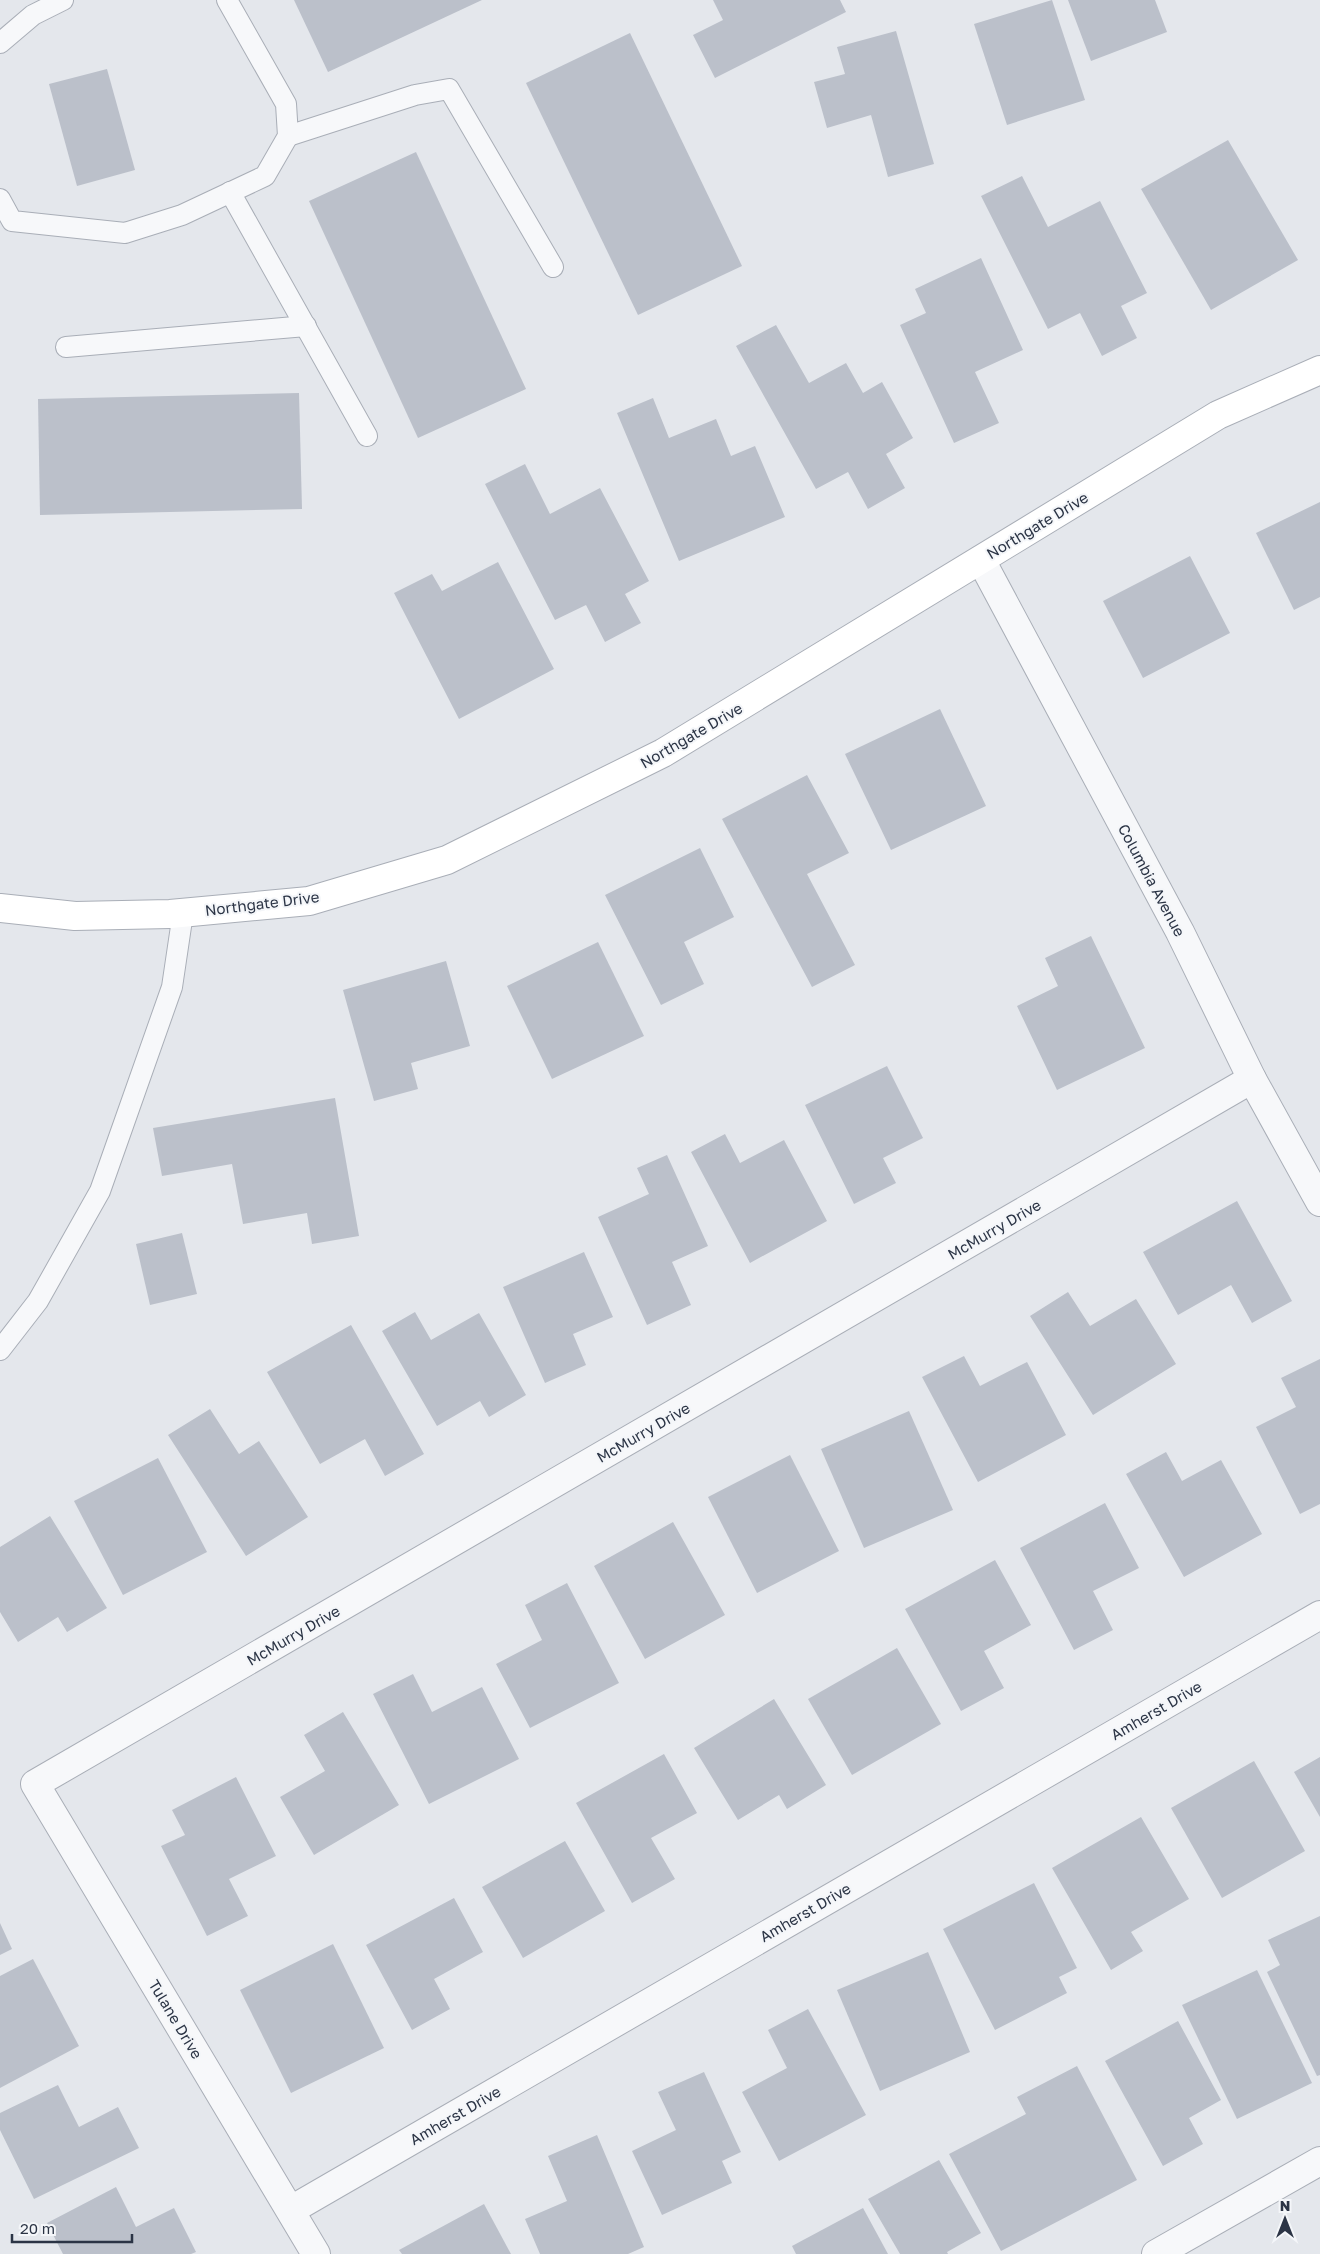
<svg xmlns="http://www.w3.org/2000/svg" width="1320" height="2254" font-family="'Golos Text',sans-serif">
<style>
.building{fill:#bbc0ca}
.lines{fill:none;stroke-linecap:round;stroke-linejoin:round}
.lane-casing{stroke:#a9aeb7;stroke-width:22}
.street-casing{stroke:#a9aeb7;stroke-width:30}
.secondary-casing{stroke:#a9aeb7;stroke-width:30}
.lane{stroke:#f7f8fa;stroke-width:20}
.street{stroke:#f7f8fa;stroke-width:28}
.secondary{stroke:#fff;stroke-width:28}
.labels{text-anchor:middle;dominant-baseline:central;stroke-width:4;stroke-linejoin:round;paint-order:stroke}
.street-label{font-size:15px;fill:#2b3445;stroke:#f4f6f9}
</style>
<rect width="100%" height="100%" fill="#e4e7ec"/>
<g class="building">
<polygon points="294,0 482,0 328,72"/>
<polygon points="713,0 840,0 846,12 715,78 693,35 723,20"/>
<polygon points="1052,0 1085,100 1007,125 974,24"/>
<polygon points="1068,0 1155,0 1167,32 1091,61"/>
<polygon points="896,31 934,164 888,177 871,115 827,128 814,82 845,74 837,47"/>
<polygon points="630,33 742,266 638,315 526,83"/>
<polygon points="107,69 135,170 77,186 49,84"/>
<polygon points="1228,140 1298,260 1211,310 1141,189"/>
<polygon points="416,152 526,389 418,438 309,201"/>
<polygon points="1022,176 1048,227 1100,201 1147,293 1121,306 1137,338 1102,356 1080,313 1048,329 981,196"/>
<polygon points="981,258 1023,350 975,372 999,423 954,443 900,325 926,313 915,289"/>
<polygon points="776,325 809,383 846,363 863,393 882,382 913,438 886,454 905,488 868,509 848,472 816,489 736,346"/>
<polygon points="299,393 302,509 40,515 38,399"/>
<polygon points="653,398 669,438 716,419 731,456 755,446 785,517 679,561 617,413"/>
<polygon points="525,464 550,514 600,488 649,581 625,594 641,623 605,642 586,605 555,620 485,484"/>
<polygon points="1320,502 1320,597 1294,610 1256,533"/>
<polygon points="1190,556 1230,633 1143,678 1103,601"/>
<polygon points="498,562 554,669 459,719 394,593 432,574 442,591"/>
<polygon points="940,709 986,806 891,850 845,754"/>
<polygon points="807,775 849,853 807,874 855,965 812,987 722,819"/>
<polygon points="700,848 734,917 684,942 704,984 661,1005 605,895"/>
<polygon points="1091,936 1145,1048 1057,1090 1017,1006 1058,986 1045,958"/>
<polygon points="598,942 644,1036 552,1079 507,986"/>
<polygon points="446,961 470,1046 411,1063 418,1089 374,1101 343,990"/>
<polygon points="887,1066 923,1138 883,1158 896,1183 854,1204 805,1105"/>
<polygon points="335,1098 359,1236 312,1244 307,1213 243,1224 232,1164 162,1176 153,1128"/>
<polygon points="725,1134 740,1163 784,1140 827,1221 750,1263 691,1152"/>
<polygon points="667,1155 708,1246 672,1262 691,1305 647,1325 598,1217 649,1194 637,1168"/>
<polygon points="1237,1201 1292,1301 1252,1323 1231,1285 1178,1315 1143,1252"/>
<polygon points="182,1233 197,1294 150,1305 136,1244"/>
<polygon points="584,1252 613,1317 573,1334 586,1365 545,1383 503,1287"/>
<polygon points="1068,1292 1090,1326 1136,1299 1176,1364 1093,1415 1030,1316"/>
<polygon points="415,1312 431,1340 479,1313 526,1395 489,1417 480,1401 437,1426 382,1331"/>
<polygon points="351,1325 424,1454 385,1476 365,1439 320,1464 267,1372"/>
<polygon points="964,1356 980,1386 1027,1362 1066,1435 978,1482 922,1377"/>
<polygon points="1320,1359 1320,1504 1300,1514 1256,1427 1296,1407 1281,1378"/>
<polygon points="210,1409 239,1454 259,1441 308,1517 246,1556 168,1435"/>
<polygon points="909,1411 953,1510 864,1548 821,1449"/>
<polygon points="1166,1452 1182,1481 1221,1460 1262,1534 1184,1577 1126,1474"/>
<polygon points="790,1455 839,1551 757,1593 708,1497"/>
<polygon points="158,1458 207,1552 123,1595 74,1501"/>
<polygon points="1105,1503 1139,1568 1093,1591 1113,1630 1074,1650 1020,1548"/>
<polygon points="50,1516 107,1608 67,1632 58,1617 18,1642 0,1612 0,1547"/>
<polygon points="673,1522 725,1615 645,1659 594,1566"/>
<polygon points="995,1560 1031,1625 984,1651 1004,1688 961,1711 905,1609"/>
<polygon points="567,1583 619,1683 530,1728 496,1664 542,1640 525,1605"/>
<polygon points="897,1648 941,1724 852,1775 808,1699"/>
<polygon points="413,1674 432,1712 482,1687 519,1759 429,1804 373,1694"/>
<polygon points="774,1699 826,1785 787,1809 779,1795 738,1820 694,1748"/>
<polygon points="343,1712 399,1805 314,1855 280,1797 325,1771 304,1735"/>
<polygon points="664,1754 697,1813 651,1838 675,1879 632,1903 576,1803"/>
<polygon points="1320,1757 1320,1817 1294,1772"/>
<polygon points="1254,1761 1305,1851 1222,1898 1171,1808"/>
<polygon points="236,1777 276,1856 229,1879 248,1916 207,1936 161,1846 185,1835 172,1810"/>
<polygon points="1141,1817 1189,1899 1131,1932 1143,1951 1111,1970 1052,1868"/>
<polygon points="565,1841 605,1911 523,1958 482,1887"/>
<polygon points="1034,1883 1077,1968 1059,1977 1067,1993 995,2030 943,1929"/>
<polygon points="454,1898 483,1952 434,1979 450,2009 412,2030 366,1945"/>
<polygon points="1320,1916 1320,2075 1317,2076 1267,1972 1280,1965 1268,1940"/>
<polygon points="0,1923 12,1949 0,1955"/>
<polygon points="333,1944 384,2048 291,2093 240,1990"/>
<polygon points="928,1952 970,2052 880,2091 837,1990"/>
<polygon points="33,1959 79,2046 0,2088 0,1976"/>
<polygon points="1257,1970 1312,2083 1237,2119 1182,2005"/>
<polygon points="808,2009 866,2115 779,2161 742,2092 787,2068 768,2030"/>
<polygon points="1178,2021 1221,2100 1189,2118 1203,2144 1163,2166 1105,2061"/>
<polygon points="1077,2066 1137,2180 1001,2251 949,2154 1026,2114 1017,2097"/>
<polygon points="704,2072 741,2152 722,2161 732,2183 662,2215 632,2151 676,2130 658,2092"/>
<polygon points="58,2085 79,2127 118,2107 139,2148 34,2199 0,2130 0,2113"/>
<polygon points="597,2135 644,2247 628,2254 540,2254 525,2219 567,2201 548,2156"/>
<polygon points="939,2160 981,2233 947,2252 948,2254 900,2254 868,2199"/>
<polygon points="116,2187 136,2227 174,2208 196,2252 191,2254 63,2254 47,2223"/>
<polygon points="484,2204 511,2254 402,2254 399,2250"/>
<polygon points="863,2208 888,2254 796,2254 792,2246"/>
</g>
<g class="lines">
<g class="lane-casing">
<g id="lane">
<polyline points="0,43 33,15 63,0"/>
<polyline points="288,136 415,95 449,89 553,267"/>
<polyline points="230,192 367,436"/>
<polyline points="0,199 12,221 125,233 182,215 265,176 288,136 286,104 227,0"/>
<polyline points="66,347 306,326"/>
<polyline points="0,1350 38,1301 100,1191 172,987 183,913"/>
</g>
</g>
<g class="street-casing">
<g id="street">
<polyline points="981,560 1180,932 1252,1079 1320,1202"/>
<polyline points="291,2210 1320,1615"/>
<polyline points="316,2254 35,1784 1252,1079"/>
<polyline points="1156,2254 1320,2161"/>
</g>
</g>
<g class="secondary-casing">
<polyline id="secondary" points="0,908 75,916 170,914 309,901 447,860 663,753 1218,415 1320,370"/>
</g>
<use href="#lane" class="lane"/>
<use href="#street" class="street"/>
<use href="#secondary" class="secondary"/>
</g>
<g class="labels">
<g class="street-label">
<text transform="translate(1037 525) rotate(-31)">Northgate Drive</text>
<text transform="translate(691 735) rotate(-30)">Northgate Drive</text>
<text transform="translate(1152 880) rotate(62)">Columbia Avenue</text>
<text transform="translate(262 903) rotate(-7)">Northgate Drive</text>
<text transform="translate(994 1229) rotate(-30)">McMurry Drive</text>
<text transform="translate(643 1432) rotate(-30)">McMurry Drive</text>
<text transform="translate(293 1635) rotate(-30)">McMurry Drive</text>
<text transform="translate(1156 1710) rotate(-30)">Amherst Drive</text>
<text transform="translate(805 1912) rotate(-30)">Amherst Drive</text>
<text transform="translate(176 2019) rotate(59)">Tulane Drive</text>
<text transform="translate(455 2115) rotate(-30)">Amherst Drive</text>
</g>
</g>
<g transform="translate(1285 2219)" stroke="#f4f6f9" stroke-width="4" paint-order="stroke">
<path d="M0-4L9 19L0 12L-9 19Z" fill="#2b3445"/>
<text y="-8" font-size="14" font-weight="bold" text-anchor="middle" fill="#2b3445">N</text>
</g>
<path d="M12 2234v8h120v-8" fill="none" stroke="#2b3445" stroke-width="2.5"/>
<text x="20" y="2234" font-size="15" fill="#2b3445" stroke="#f4f6f9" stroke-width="4" paint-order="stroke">20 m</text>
</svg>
